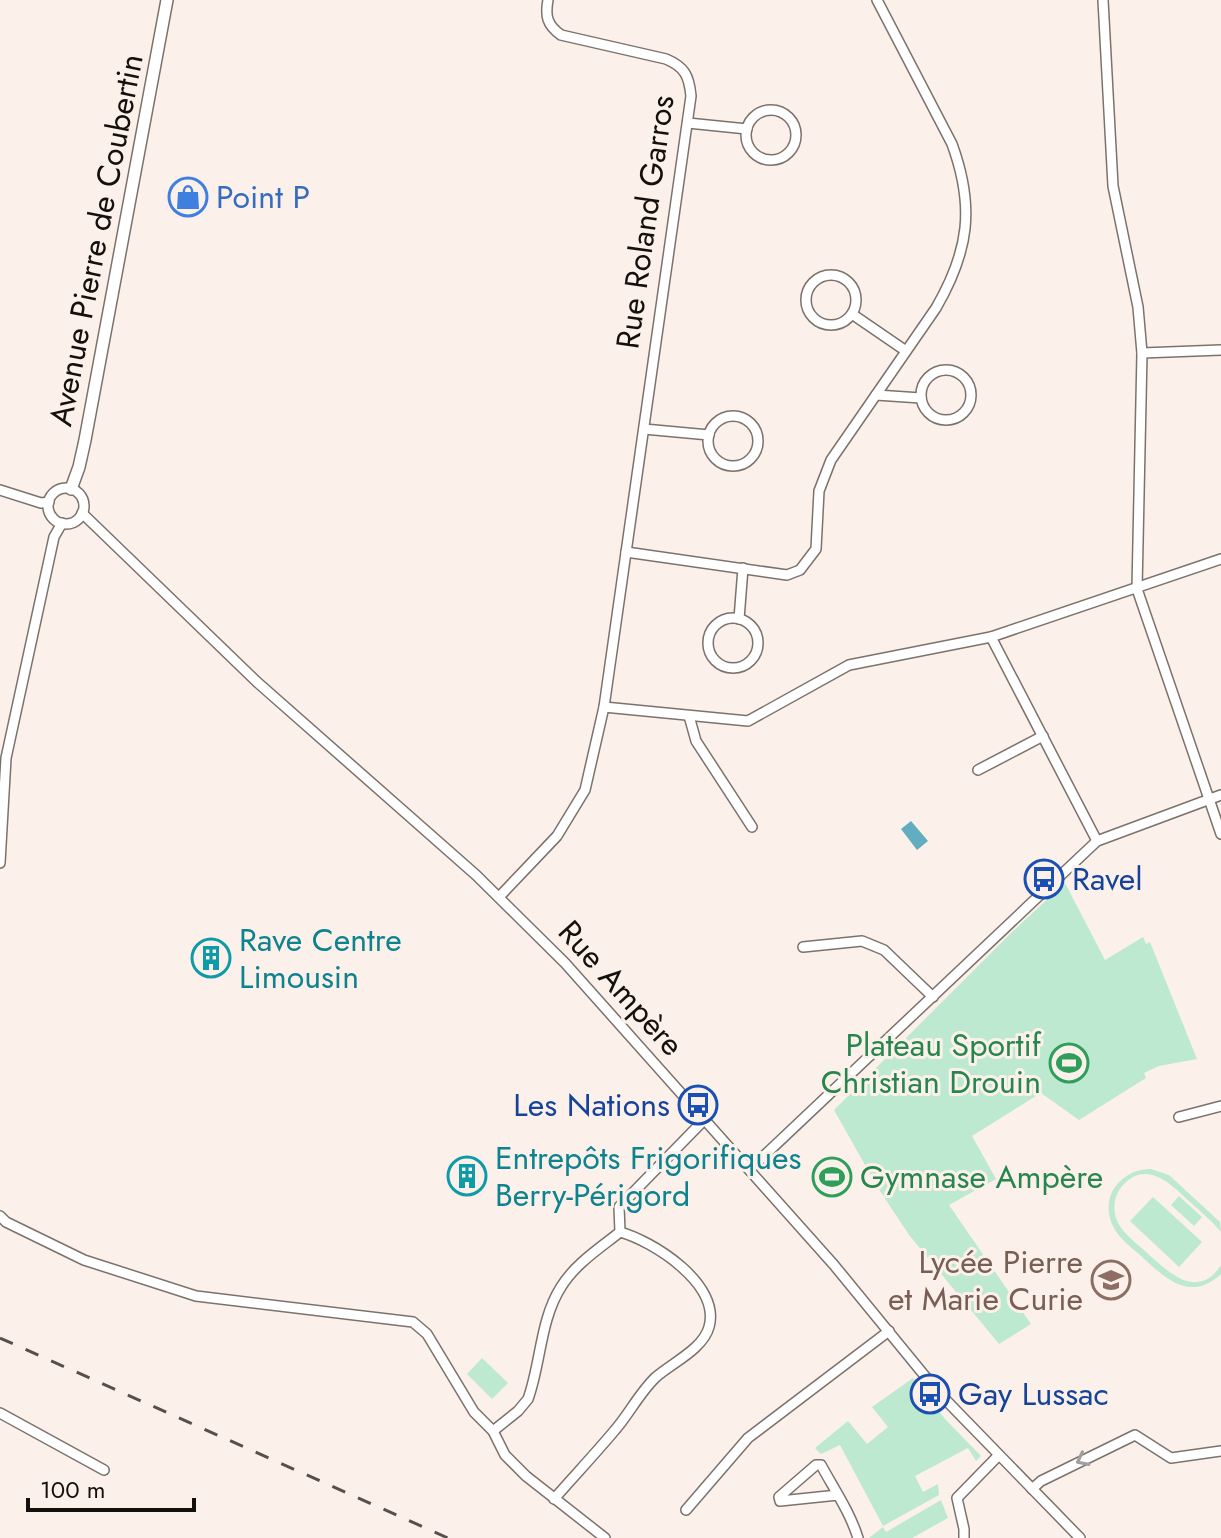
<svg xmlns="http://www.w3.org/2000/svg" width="1221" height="1538" font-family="Jost,sans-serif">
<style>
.green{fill:#bde9d0}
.water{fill:#62adbf}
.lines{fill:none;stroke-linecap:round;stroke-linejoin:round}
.minor-casing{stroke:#7b726c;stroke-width:12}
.tertiary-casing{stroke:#7b726c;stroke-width:14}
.minor{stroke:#fff;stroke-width:9}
.tertiary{stroke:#fff;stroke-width:11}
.rail{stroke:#56504c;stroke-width:3;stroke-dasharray:14 14;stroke-linecap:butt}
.oneway{stroke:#a19f9e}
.labels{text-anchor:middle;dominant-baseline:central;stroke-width:6;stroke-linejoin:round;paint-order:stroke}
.shop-label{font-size:32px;fill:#366cbe;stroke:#fcf1ea;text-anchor:start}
.street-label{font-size:32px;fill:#13100d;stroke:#fcf1ea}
.transit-label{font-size:32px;fill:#164399;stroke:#fcf1ea;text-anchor:start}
.culture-label{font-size:32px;fill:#0d838f;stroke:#fcf1ea;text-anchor:start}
.leisure-label{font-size:32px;fill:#27864d;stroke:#fcf1ea;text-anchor:end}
.education-label{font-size:32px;fill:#785e54;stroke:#fcf1ea;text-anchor:end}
</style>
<rect width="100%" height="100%" fill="#fcf1ea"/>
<g class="green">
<polygon points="1065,883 1105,960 1143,937 1146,944 1150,942 1197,1059 1159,1066 1144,1073 1146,1078 1079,1120 1041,1093 972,1136 996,1179 949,1205 1031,1324 999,1344 909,1235 878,1188 834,1110 1011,933"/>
<path d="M1151,1169L1169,1175L1220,1222L1221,1232C1212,1221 1201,1212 1190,1202C1172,1185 1147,1159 1123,1185C1116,1193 1113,1203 1115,1214C1118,1230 1134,1241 1145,1251C1167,1271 1197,1302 1221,1265V1274C1190,1303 1165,1278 1141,1256C1131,1247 1118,1238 1112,1224C1100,1196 1121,1169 1151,1169Z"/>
<polygon points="1179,1196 1202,1217 1194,1226 1171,1205"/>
<polygon points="1153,1197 1202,1242 1179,1267 1130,1221"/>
<polygon points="482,1358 508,1383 492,1399 467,1374"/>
<polygon points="913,1378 945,1419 981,1456 976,1461 968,1448 915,1476 923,1492 938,1484 939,1495 883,1526 840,1445 821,1454 815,1448 848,1421 867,1444 888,1427 872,1407"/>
<polygon points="941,1500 948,1518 912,1538 869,1538 883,1527 886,1532"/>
</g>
<polygon class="water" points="911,821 928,841 917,850 901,829"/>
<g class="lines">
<g class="minor-casing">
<g id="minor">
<polyline points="1103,0 1113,186 1138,307 1142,353 1137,589 1221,834"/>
<circle cx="771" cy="135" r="25"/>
<polyline points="688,123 747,129"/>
<circle cx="831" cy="300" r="25"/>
<polyline points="852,314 906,351"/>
<polyline points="1142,353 1221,350"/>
<circle cx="946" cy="395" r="25"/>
<polyline points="876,395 921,398"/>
<circle cx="733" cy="441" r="25"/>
<polyline points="644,429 709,435"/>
<circle cx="66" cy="506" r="18"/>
<polyline points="0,490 41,503 49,502"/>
<polyline points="82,513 257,682 476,875 565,963 834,1265 938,1392 1080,1538"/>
<path d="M626,552L787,575L800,570L816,549L819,491L831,460L936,308C969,251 975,207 952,144L877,0"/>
<circle cx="733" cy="643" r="25"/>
<polyline points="739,619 743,568"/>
<polyline points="991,637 1097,841"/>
<polyline points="604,707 748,721 849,665 991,637 1221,559"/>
<polyline points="689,716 696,741 752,827"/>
<polyline points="978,770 1043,736"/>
<polyline points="0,863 6,758 54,537 62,523"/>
<path d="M499,897L557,836L585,790L604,707L691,96C689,76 685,67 666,59L561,35C547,25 545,16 548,0"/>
<polyline points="803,947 862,941 884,950 933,997"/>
<polyline points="1179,1117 1221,1106"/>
<polyline points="750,1169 1097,841 1221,795"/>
<polyline points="0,1216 6,1222 84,1260 196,1296 413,1322 427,1334 474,1412 493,1431 505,1455 526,1476 605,1538"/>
<polyline points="620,1232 619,1207 705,1119"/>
<polyline points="0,1413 104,1470"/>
<path d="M493,1431L518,1411L528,1399C541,1363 540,1320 561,1287C575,1264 600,1248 620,1232C653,1241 721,1284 709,1327C703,1349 672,1363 656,1377C640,1392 629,1414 615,1430C595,1454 574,1476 554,1499"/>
<polyline points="1032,1489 1041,1481 1135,1435 1171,1458 1221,1451"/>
<path d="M838,1495L780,1501L779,1497L816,1465H821C834,1489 850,1512 858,1538"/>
<polyline points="686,1510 748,1438 889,1331"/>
<polyline points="964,1538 964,1529 957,1498 998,1456"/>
</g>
</g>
<g class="tertiary-casing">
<polyline id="tertiary" points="71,489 79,467 85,440 167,0"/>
</g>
<use href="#minor" class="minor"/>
<use href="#tertiary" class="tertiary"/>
<polyline class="rail" points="0,1338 448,1538"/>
</g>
<defs><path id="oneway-chevron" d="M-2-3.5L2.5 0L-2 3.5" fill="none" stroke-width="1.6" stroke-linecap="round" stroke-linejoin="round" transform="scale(2)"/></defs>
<use class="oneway" href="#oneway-chevron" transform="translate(1082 1460) rotate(153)"/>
<defs>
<g id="shop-ring" transform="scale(2)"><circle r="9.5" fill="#fcf1ea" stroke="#3f7fe0" stroke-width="1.5"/><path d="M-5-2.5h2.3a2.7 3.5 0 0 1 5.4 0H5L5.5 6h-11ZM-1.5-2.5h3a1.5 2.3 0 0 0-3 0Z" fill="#3f7fe0"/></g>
<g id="bus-ring" transform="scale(2)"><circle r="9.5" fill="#fcf1ea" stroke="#1a4fb4" stroke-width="1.5"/><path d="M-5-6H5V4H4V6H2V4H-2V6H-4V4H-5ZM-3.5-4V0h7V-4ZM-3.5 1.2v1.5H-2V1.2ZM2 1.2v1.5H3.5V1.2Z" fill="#1a4fb4"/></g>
<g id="building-ring" transform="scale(2)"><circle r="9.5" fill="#fcf1ea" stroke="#0f9aa8" stroke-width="1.5"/><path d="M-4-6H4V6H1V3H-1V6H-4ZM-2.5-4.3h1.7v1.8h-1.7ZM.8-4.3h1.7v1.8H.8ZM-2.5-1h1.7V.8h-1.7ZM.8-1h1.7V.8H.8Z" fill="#0f9aa8"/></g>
<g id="stadium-ring" transform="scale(2)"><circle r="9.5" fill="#fcf1ea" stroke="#2e9e5b" stroke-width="1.5"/><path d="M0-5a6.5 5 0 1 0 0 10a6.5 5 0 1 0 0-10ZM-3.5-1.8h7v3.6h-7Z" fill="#2e9e5b"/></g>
<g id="school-ring" transform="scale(2)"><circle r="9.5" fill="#fcf1ea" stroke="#8d6e63" stroke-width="1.5"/><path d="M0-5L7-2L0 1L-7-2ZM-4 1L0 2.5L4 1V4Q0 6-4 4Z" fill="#8d6e63"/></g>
</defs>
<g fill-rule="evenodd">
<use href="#shop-ring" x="188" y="197"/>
<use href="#bus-ring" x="1044" y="879"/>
<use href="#building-ring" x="211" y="958"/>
<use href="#stadium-ring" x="1069" y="1063"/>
<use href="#bus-ring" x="698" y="1105"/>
<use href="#building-ring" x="467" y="1176"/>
<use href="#stadium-ring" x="832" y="1177"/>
<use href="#school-ring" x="1111" y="1280"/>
<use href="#bus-ring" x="930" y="1394"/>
</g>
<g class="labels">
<g class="shop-label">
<text x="216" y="197">Point P</text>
</g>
<g class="street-label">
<text transform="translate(645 222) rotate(-82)">Rue Roland Garros</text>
<text transform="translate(96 240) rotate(-79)">Avenue Pierre de Coubertin</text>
<text transform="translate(621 988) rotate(48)">Rue Ampère</text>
</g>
<g class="transit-label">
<text x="1072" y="879">Ravel</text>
<text x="670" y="1105" text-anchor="end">Les Nations</text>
<text x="958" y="1394">Gay Lussac</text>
</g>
<g class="culture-label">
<text x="239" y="940">Rave Centre<tspan x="239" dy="37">Limousin</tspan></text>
<text x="495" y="1158">Entrepôts Frigorifiques<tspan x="495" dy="37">Berry-Périgord</tspan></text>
</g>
<g class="leisure-label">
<text x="1041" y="1045">Plateau Sportif<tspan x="1041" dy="37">Christian Drouin</tspan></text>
<text x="860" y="1177" text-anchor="start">Gymnase Ampère</text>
</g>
<g class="education-label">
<text x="1083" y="1262">Lycée Pierre<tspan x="1083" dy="37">et Marie Curie</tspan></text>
</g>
</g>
<path d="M28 1498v12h166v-12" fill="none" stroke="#13100d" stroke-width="4"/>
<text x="40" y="1498" font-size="24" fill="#13100d" stroke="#fcf1ea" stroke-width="6" paint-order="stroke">100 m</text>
</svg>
